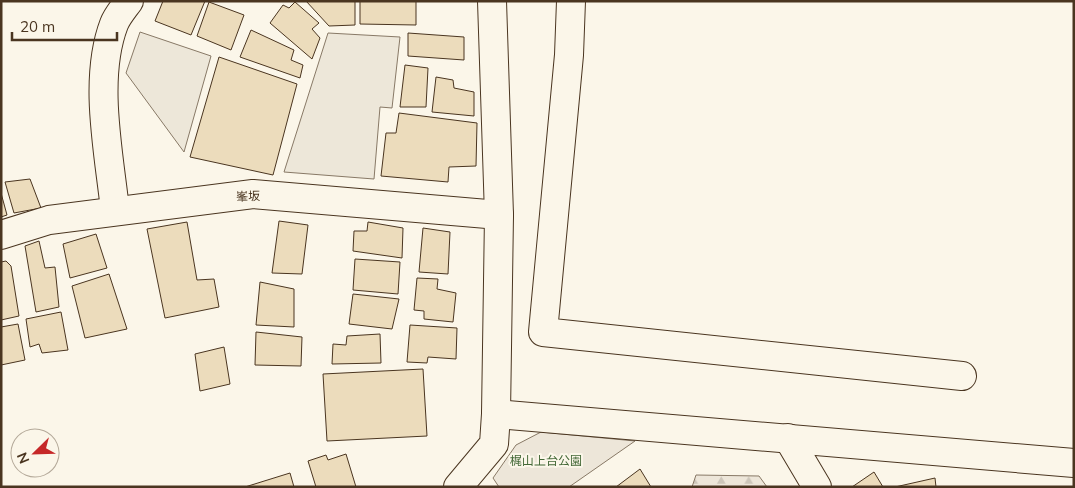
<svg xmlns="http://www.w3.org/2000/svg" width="1075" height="488" font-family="Mulish,'Noto Sans JP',sans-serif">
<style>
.forest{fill:url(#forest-firs);stroke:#887966}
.park{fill:#ede6d9;stroke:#887966}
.parking{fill:#ede7d9;stroke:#887966}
.building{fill:#ecdcbc;stroke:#4a3520}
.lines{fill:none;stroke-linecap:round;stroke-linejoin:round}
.minor-casing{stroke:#4a3520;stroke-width:30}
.minor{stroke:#fbf6e9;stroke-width:28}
.labels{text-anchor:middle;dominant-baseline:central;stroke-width:4;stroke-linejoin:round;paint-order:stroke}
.street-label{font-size:12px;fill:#4a3520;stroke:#fbf6e9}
.park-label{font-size:12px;fill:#436837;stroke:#fbf6e9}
</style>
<defs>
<pattern id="forest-firs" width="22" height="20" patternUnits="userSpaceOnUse" patternTransform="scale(1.25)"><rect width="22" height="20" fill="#ede6d9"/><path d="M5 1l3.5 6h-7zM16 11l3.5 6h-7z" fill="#cdc6ba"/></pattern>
</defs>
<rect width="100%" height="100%" fill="#fbf6e9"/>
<polygon class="forest" points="696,475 759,476 767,487 692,487"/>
<polygon class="park" points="541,432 635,441 569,487 499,487 493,478 516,445"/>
<g class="parking">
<polygon points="140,32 211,56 184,152 126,73"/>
<polygon points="328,33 400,37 392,108 380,107 374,179 284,172"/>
</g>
<g class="building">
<polygon points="163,1 205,1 191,35 155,21"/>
<polygon points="306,1 355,1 355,25 329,26"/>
<polygon points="360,1 416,1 416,25 360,24"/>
<polygon points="209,2 244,15 231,50 197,36"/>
<polygon points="295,2 319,23 312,29 320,38 312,59 270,23 283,5 289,8"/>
<polygon points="251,30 294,50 291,60 303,65 300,78 240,57"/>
<polygon points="408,33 464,37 464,60 408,56"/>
<polygon points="219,57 297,84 273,175 190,157"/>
<polygon points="405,65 428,68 426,107 400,107"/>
<polygon points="436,77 453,80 454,88 474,92 474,116 432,112"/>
<polygon points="399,113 477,123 476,166 449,167 448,182 381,176 386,133 396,133"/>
<polygon points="30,179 41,208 14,213 5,182"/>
<polygon points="1,193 7,215 1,217"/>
<polygon points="279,221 308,225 302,274 272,273"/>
<polygon points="187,222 197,280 214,279 219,307 165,318 147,229"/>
<polygon points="368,222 403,228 402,258 353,251 354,231 367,231"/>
<polygon points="423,228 450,232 448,274 419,272"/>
<polygon points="96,234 107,268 70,278 63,244"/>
<polygon points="39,241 45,268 55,267 59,307 36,312 25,246"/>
<polygon points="355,259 400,262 398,294 353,290"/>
<polygon points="6,261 11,266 19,316 1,320 1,262"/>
<polygon points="109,274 127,329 85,338 72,286"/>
<polygon points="417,278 438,279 437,289 456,293 453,322 424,319 424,311 414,310"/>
<polygon points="260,282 294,289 294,327 256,325"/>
<polygon points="353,294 399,299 392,329 349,324"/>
<polygon points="61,312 68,350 42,353 39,344 30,347 26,319"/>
<polygon points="18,324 25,360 1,365 1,327"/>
<polygon points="410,325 457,328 456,359 428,357 427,363 407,362"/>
<polygon points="256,332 302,337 301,366 255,365"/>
<polygon points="380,334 381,363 332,364 333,344 346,345 347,336"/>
<polygon points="224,347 230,384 200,391 195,354"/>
<polygon points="423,369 427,436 327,441 323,374"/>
<polygon points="346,454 356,487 316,487 308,461 326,455 328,460"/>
<polygon points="640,469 651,487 616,487"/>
<polygon points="874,472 883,487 852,487"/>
<polygon points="290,473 294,487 245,487"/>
<polygon points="935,478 936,487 895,487"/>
</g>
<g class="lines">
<g class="minor-casing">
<g id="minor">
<polyline points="571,1 569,55 543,332 962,376"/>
<path d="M115,210C109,153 93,79 114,24C117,16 124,8 129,1"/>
<polyline points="1,235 49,220 253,194 499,215"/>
<polyline points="496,414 1074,463"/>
<polyline points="788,438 817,487"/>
<polyline points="458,487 494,444 496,414 499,215 492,1"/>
</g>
</g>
<use href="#minor" class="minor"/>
</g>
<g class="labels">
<g class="street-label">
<text transform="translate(248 196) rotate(-2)">峯坂</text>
</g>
<g class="park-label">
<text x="546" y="460">梶山上台公園</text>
</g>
</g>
<rect width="1075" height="488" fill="none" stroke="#4a3520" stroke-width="5"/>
<g transform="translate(35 453) rotate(247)"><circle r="24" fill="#fbf6e9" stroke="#b4a999"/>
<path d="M0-4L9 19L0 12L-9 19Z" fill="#c62828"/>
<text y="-8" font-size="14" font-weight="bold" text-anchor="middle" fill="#4a3520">N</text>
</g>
<path d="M12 32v8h105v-8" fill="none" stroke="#4a3520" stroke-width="2.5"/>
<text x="20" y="32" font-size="15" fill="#4a3520" stroke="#fbf6e9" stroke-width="4" paint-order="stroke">20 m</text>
</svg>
